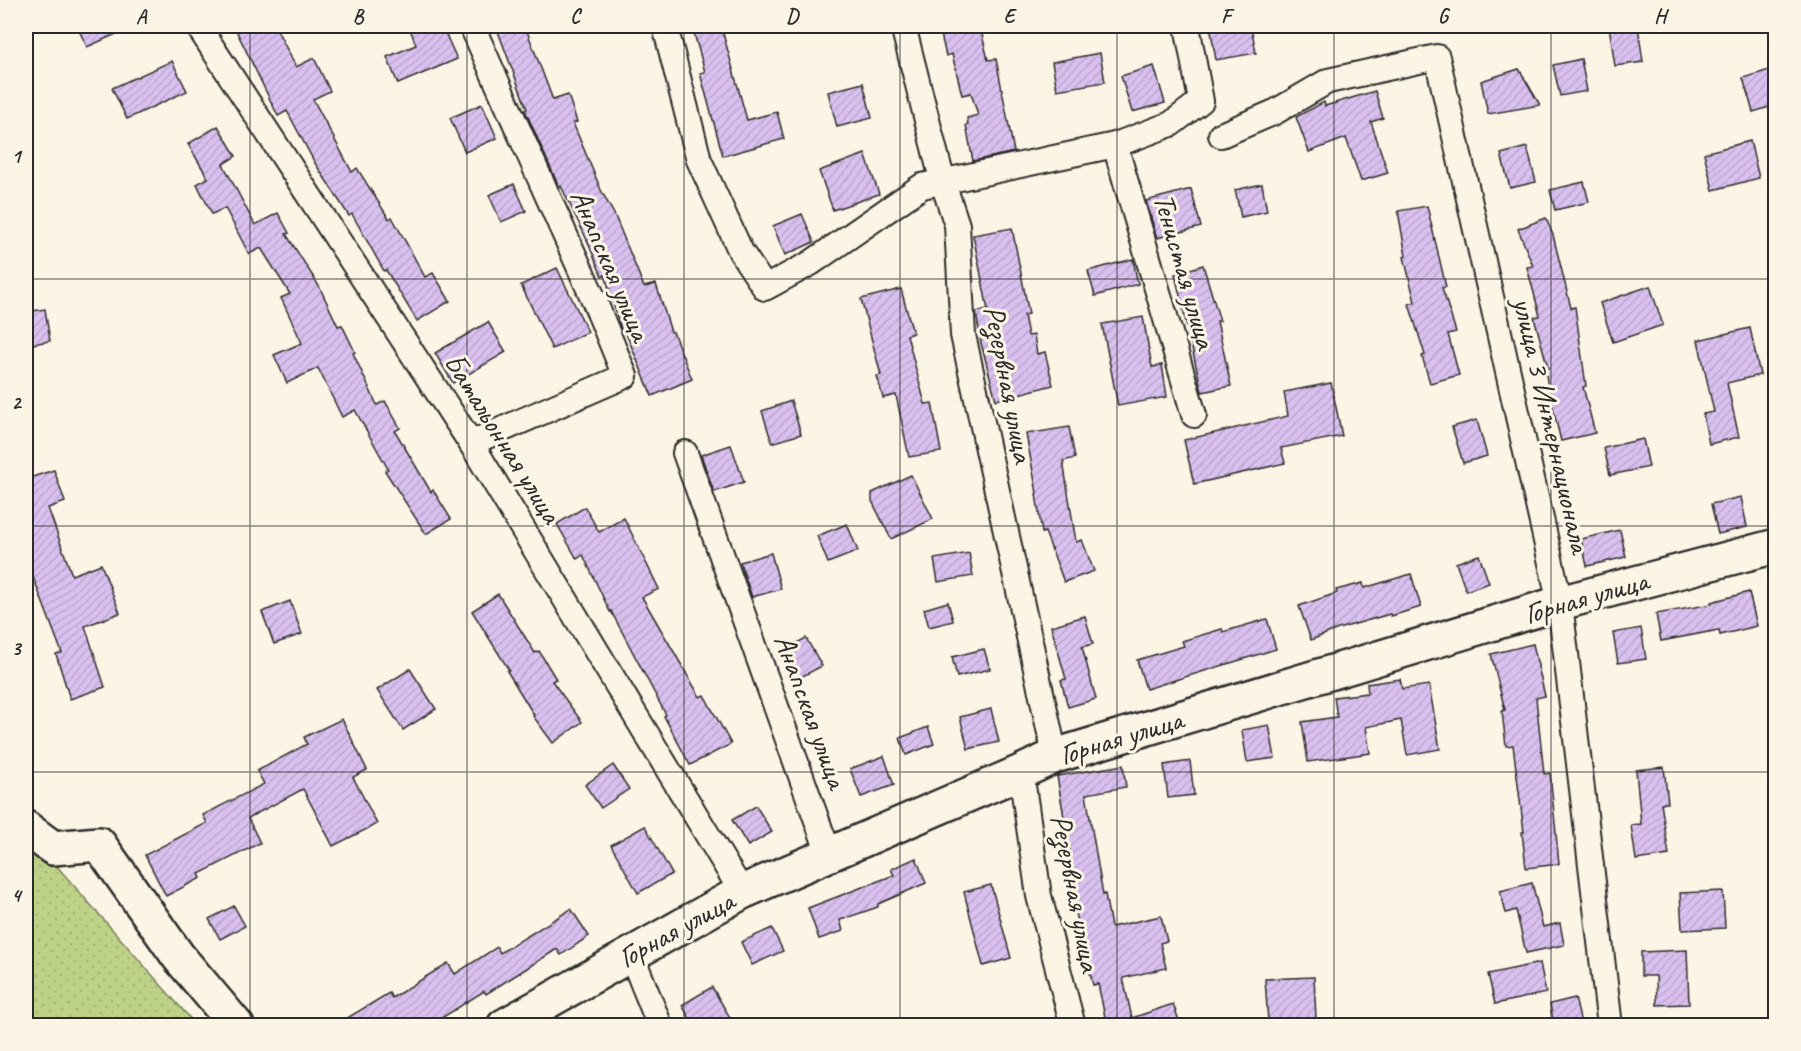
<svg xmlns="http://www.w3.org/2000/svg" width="1801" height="1051" font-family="Caveat,sans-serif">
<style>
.grass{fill:url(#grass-dots);stroke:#747e59;stroke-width:1.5}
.building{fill:url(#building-hatch);stroke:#2b2b2b;stroke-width:1.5}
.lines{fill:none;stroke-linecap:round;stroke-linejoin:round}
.minor-casing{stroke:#2b2b2b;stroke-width:28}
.secondary-casing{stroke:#2b2b2b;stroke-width:38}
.minor{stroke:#fcf5e5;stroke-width:24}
.secondary{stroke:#fcf5e5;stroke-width:33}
.grid{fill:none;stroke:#2b2b2b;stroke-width:1.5;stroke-opacity:0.55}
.labels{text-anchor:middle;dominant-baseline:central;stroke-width:6;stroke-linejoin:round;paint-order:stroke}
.street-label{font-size:30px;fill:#2b2b2b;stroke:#fcf5e5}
.neatline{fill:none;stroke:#2b2b2b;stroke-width:2}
.grid-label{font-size:20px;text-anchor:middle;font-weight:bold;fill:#2b2b2b}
</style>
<defs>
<pattern id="grass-dots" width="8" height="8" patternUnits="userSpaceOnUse" patternTransform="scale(1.5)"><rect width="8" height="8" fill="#bed287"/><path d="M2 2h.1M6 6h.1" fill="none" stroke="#a3b475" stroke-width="1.8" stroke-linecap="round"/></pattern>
<pattern id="building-hatch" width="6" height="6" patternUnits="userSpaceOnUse" patternTransform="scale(1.5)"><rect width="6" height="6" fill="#dac0ef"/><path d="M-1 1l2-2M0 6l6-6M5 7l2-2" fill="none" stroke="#bba5cd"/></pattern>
</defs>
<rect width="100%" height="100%" fill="#fcf5e5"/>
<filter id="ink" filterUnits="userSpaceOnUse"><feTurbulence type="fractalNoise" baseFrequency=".0167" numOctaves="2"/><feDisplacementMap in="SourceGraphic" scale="12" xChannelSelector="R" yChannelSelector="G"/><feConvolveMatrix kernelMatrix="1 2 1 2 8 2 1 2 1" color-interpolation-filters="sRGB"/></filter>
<g filter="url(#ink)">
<polygon class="grass" points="26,831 196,1025 26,1025"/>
<g class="building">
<polygon points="77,26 134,26 87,47"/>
<polygon points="234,26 275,26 296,67 314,58 330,91 313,99 352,172 357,168 389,219 392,217 425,277 433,273 450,301 417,321 386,270 384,271 352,214 349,216 315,163 287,111 278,116"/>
<polygon points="409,26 442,26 457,59 398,84 387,57 416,45"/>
<polygon points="496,26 525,26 553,100 568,95 577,122 573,123 601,190 615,216 644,287 656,284 671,332 673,332 692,379 652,396 625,331 622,332 621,329 605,275 602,276 587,240 561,186 559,187 525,110 527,109"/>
<polygon points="692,26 721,26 747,120 777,112 784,139 723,156 700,73 705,72"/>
<polygon points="939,26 980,26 988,60 996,59 1014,152 973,161 966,125 968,124 967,118 978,115 971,93 962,95 952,54 946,56"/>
<polygon points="1210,26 1251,26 1256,53 1216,60"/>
<polygon points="1609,26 1638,26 1643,62 1615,66"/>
<polygon points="1100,53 1105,82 1057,90 1052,62"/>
<polygon points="1581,59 1587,91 1560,96 1553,65"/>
<polygon points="172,61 187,91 127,119 112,88"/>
<polygon points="1154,66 1165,103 1132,112 1121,76"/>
<polygon points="1776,68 1776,105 1753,112 1743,78"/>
<polygon points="1519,69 1540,105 1488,114 1481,81"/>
<polygon points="863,83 872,118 837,127 828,92"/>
<polygon points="1375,91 1383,118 1371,122 1388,173 1361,181 1346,138 1309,152 1296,117 1324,102 1325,106"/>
<polygon points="482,104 497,138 465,152 450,118"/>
<polygon points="218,126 236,156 223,164 255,225 278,213 289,233 286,234 319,286 338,326 342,325 355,352 353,353 377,405 385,401 400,428 395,431 431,492 433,490 451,519 426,534 385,471 388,469 355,410 342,417 318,368 287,383 274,355 302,343 281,298 290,294 261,248 249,254 225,208 212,214 197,184 208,178 188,144"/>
<polygon points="1750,141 1759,178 1713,190 1704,153"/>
<polygon points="1527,147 1536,182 1510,188 1501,154"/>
<polygon points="865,154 879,194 833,210 819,171"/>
<polygon points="1584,182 1589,202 1555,210 1550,190"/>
<polygon points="514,184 526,211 501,222 489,195"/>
<polygon points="1262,184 1267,211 1241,217 1235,190"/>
<polygon points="1191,189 1201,227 1157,238 1146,201"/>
<polygon points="1427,206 1446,287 1442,288 1456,332 1448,334 1459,375 1430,383 1422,356 1425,355 1409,304 1415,302 1404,257 1406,256 1398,211"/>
<polygon points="802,214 814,242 785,255 773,226"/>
<polygon points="1546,218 1553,235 1571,308 1575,307 1586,386 1583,387 1595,433 1561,441 1548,388 1545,368 1548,368 1534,317 1540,316 1527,267 1533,266 1518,229"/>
<polygon points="1012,228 1029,314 1024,315 1028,336 1034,335 1037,354 1045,352 1053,385 996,400 981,343 976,312 988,310 973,235"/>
<polygon points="1133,259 1138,284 1095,296 1088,271"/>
<polygon points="1203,265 1220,321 1217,321 1231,386 1202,392 1175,274"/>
<polygon points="557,268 588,332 552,349 521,285"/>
<polygon points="1650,286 1663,325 1613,342 1600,303"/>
<polygon points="901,289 913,333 907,335 925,404 932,403 941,452 909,457 896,395 883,398 877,376 881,375 861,299"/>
<polygon points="45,309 50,341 26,345 26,312"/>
<polygon points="1143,317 1152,367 1162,365 1167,397 1118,406 1102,324"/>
<polygon points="488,322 506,352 453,383 435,353"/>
<polygon points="1750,328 1760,375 1727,383 1739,437 1709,444 1703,414 1714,412 1698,340"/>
<polygon points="1331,383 1342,436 1281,448 1285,463 1194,484 1184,440 1288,416 1284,392"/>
<polygon points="791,401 801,434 772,443 762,411"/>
<polygon points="1477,420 1487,456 1463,463 1452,427"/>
<polygon points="1069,427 1075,458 1063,461 1076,542 1082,540 1094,571 1064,582 1045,532 1042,533 1036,494 1037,493 1026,434"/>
<polygon points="1643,439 1649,467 1610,475 1604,448"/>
<polygon points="731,445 744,482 714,492 701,455"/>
<polygon points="54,470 65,502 48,508 72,575 101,564 120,613 85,626 105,687 70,699 56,654 62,653 30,569 26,571 26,479"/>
<polygon points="911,475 933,519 891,539 872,501 872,493"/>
<polygon points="1741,497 1747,527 1718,534 1711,504"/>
<polygon points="585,507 599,532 624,518 659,589 642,597 700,697 704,695 731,744 690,765 664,716 666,715 611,611 610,612 583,555 577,559 557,524"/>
<polygon points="847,524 858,551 828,563 817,536"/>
<polygon points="1620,530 1626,557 1587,566 1581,539"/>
<polygon points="771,553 781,589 752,597 740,562"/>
<polygon points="969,553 973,576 938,582 934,559"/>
<polygon points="1479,555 1489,583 1466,591 1456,563"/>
<polygon points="1411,574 1421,607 1391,616 1390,614 1338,629 1311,640 1299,606 1337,593 1336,590 1363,583 1364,588"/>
<polygon points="1749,592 1757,626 1720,635 1719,630 1661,641 1656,614 1712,604 1711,602"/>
<polygon points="498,594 535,653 539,651 556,679 552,681 582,722 553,743 533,716 534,715 507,671 509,670 472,611"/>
<polygon points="290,601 302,634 274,644 262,612"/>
<polygon points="948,602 953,621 929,627 924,609"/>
<polygon points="1085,616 1093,644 1082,647 1096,699 1068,707 1061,680 1066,679 1051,626"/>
<polygon points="1267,619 1276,649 1146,689 1137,660 1184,646 1182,641 1222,629 1223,632"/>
<polygon points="1641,628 1646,659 1618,663 1613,633"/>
<polygon points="806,638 822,666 795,680 780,652"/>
<polygon points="1533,644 1545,696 1536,698 1544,774 1550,773 1559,864 1526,868 1522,832 1524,832 1513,745 1506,746 1502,711 1505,710 1491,654"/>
<polygon points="984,649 990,669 957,677 952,657"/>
<polygon points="410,669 436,709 403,730 377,690"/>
<polygon points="1400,679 1402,689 1429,685 1440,749 1407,755 1401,720 1366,727 1370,753 1308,762 1302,722 1337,717 1334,697 1368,693 1367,684"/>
<polygon points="991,709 999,742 968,749 960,717"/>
<polygon points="342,719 367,770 353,777 377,824 333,846 303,789 248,818 260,843 199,874 201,878 166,896 145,855 207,823 203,815 264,784 257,771 307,744 304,737"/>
<polygon points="1269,725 1275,758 1247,762 1242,730"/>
<polygon points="928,727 934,744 906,755 900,738"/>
<polygon points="884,756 894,785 861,797 850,769"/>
<polygon points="1190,761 1194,795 1168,798 1164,765"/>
<polygon points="613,765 629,789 601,808 585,785"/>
<polygon points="1123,765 1126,787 1086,794 1103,895 1105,894 1111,927 1161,916 1167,941 1160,943 1166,968 1123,978 1132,1018 1173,1004 1181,1026 1107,1026 1098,984 1093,985 1087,960 1080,962 1074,936 1079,935 1073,900 1078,899 1057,776"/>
<polygon points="1664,767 1668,803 1661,803 1669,855 1636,860 1631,825 1641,824 1636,770"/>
<polygon points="756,806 772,832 748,846 732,820"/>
<polygon points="645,826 672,874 638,893 611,845"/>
<polygon points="916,858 926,883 878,904 878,907 840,920 843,931 819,939 808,908 894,875 891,869"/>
<polygon points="1532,883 1543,927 1560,923 1564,945 1526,953 1516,910 1506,913 1500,891"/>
<polygon points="991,885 1011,958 983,966 964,892"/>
<polygon points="1723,891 1725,928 1682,930 1680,893"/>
<polygon points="234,906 245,926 220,939 209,919"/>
<polygon points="571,909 589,936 561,955 557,949 486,994 484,991 429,1026 334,1026 389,993 392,998 448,963 455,974 497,947 500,953"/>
<polygon points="772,928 783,951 752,965 741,942"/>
<polygon points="1687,950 1689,1004 1657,1005 1656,976 1641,976 1641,952"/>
<polygon points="1540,963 1546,993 1495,1004 1488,974"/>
<polygon points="1314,977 1316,1019 1268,1022 1265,979"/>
<polygon points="712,987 735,1026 694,1026 682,1005"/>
<polygon points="1575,998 1581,1023 1554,1026 1550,1004"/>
</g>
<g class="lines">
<g class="minor-casing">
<g id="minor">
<polyline points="198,26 471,443 742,892"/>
<polyline points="665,26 699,160 741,252 765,288 811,263 922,186 1115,145 1171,124 1201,101 1187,26"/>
<polyline points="903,26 943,183 957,225 963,335 1055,756"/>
<polyline points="1221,135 1275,112 1328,81 1437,57 1560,603 1610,1026"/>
<polyline points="1115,145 1194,415"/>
<polyline points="471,443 625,376 594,300 472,26"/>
<polyline points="685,453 829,854"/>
<polyline points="1021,772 1039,896 1073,1026"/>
<polyline points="631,954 660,1026"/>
</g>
</g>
<g class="secondary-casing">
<g id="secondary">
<polyline points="26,828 53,848 99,844 178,956 237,1026"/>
<polyline points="504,1026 742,892 1021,772 1055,756 1560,603 1776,546"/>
</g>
</g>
<use href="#minor" class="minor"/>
<use href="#secondary" class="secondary"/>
</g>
</g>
<path class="grid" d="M250,26V1026M467,26V1026M684,26V1026M900,26V1026M1117,26V1026M1334,26V1026M1551,26V1026M26,279H1776M26,526H1776M26,772H1776"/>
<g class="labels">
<g class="street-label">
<text transform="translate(611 265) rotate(67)">Анапская улица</text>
<text transform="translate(1185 271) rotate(74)">Тенистая улица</text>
<text transform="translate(1009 384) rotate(79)">Резервная улица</text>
<text transform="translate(1552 425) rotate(77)">улица 3 Интернационала</text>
<text transform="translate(503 438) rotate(58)">Батальонная улица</text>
<text transform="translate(1586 597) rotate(-16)">Горная улица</text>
<text transform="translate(811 711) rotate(70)">Анапская улица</text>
<text transform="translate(1121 737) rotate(-17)">Горная улица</text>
<text transform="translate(1076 893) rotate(79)">Резервная улица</text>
<text transform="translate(676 929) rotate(-29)">Горная улица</text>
</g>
</g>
<rect width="1801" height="1051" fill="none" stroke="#fcf5e5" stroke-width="66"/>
<rect x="33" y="33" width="1735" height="985" class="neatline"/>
<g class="grid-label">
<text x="141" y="23">A</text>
<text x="358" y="23">B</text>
<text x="575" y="23">C</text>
<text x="792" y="23">D</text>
<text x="1009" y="23">E</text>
<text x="1226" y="23">F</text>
<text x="1443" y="23">G</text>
<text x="1660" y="23">H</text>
<text x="16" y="163">1</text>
<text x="16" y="409">2</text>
<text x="16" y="655">3</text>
<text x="16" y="902">4</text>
</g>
</svg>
